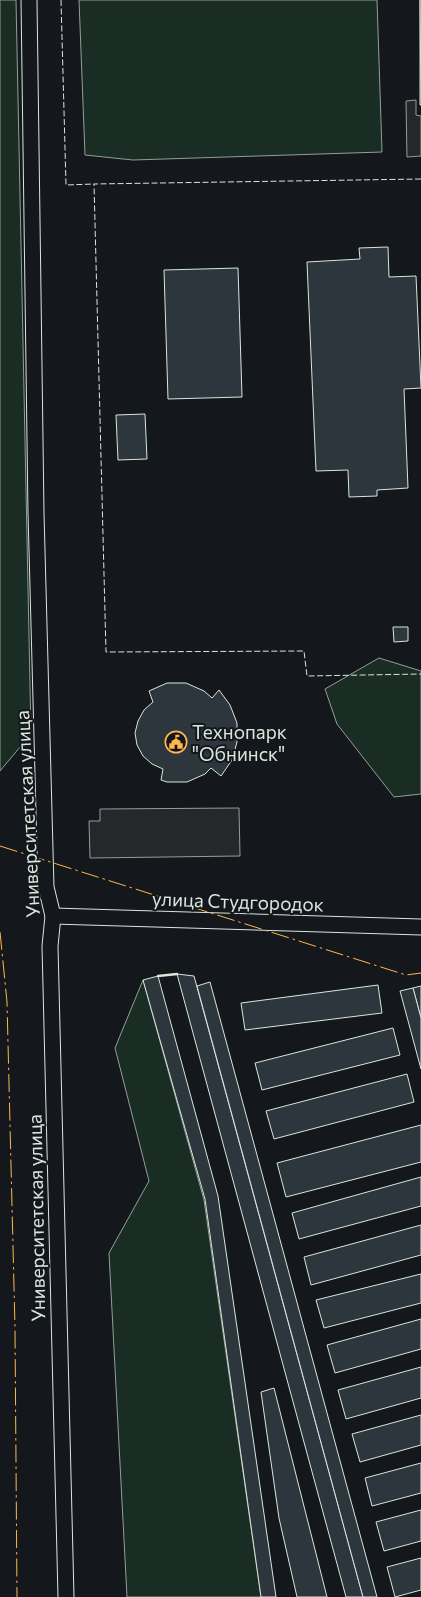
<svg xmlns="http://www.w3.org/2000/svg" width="421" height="1597" font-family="Commissioner,sans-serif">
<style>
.green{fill:#1a2d24;stroke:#939e99}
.parking{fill:#24282b;stroke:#939e99}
.building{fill:#2c363c;stroke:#d8e6dc}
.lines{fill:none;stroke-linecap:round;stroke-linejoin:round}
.tertiary-casing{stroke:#d8e6dc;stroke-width:17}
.tertiary{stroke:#14181c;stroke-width:15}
.fence{stroke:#d8e6dc;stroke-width:1;stroke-dasharray:6 2.5;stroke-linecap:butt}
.wall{stroke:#d8e6dc;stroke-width:2.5}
.power{stroke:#ffb74d;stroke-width:1;stroke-dasharray:18 4 2.5 4;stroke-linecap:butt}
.labels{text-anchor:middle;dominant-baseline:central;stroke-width:4;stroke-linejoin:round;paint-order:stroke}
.poi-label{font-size:19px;fill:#d8e6dc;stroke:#14181c;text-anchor:start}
.street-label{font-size:19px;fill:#d8e6dc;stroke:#14181c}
</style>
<rect width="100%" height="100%" fill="#14181c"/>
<g class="green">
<polygon points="0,0 16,0 31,734 0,771"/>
<polygon points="79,0 377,0 382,152 133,160 85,155"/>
<polygon points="379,658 421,671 421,794 394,797 337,724 325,689"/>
<polygon points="143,980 204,1200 261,1597 127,1597 109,1253 149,1181 115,1048"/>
</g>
<g class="parking">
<polygon points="416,100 416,115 421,116 421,156 407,157 406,101"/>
<polygon points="239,808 240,856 90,858 89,821 100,821 100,809"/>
</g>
<g class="building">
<polygon points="420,0 421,105 420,105"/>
<polygon points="388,247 389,277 416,276 421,388 404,389 408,488 377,490 377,496 349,497 348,470 316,471 307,262 360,259 359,248"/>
<polygon points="238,268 242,397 168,399 164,270"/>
<polygon points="145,414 147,459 118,460 116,415"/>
<polygon points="393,627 408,627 408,641 394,642"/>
<polygon points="167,683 186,683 204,691 212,698 219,690 230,705 237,723 237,742 232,760 221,776 211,768 205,774 187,782 167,782 161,780 163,769 152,764 143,756 137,745 135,733 138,721 144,710 153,702 149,691"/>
<polygon points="177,974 194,976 363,1597 346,1597"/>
<polygon points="158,976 218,1196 276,1597 261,1597 205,1199 143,980"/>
<polygon points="210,982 377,1597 363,1597 197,986"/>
<polygon points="378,985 382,1013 245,1030 241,1003"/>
<polygon points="421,986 421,1018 413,988"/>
<polygon points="413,988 421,1018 421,1069 400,991"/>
<polygon points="393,1028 400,1055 262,1090 255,1063"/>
<polygon points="407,1074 414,1102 274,1139 266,1111"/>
<polygon points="421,1125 421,1162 286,1197 277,1163"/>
<polygon points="421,1177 421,1206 299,1239 292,1213"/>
<polygon points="421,1225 421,1255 311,1285 304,1257"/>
<polygon points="421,1274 421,1303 324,1328 316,1300"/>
<polygon points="421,1319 421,1349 335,1373 327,1345"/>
<polygon points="421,1367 421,1398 346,1419 338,1390"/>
<polygon points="274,1388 327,1597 297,1597 279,1518 261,1392"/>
<polygon points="421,1415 421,1445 360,1462 352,1434"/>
<polygon points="421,1463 421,1493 372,1506 365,1478"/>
<polygon points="421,1510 421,1541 384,1551 376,1522"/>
<polygon points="421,1558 421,1590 395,1597 387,1567"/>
</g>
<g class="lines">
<g class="tertiary-casing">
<g id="tertiary">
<polyline points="29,0 36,513 46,887 53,916 50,946 66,1597"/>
<polyline points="53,916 421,927"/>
</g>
</g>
<use href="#tertiary" class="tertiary"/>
<g class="fence">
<polyline points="61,0 66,185 94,184"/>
<polyline points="421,179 94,184 106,652 304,651 307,676 421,674"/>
</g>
<polyline class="wall" points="158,976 177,974"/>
<g class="power">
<polyline points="0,846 406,975 421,973"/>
<polyline points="0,932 7,1002 15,1328 17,1597"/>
</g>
</g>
<defs>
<g id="civic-ring" transform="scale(1.125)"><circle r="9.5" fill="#14181c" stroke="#ffb74d" stroke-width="1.5"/><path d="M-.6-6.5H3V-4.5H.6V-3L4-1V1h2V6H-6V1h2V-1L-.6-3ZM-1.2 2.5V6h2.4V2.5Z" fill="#ffb74d"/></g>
</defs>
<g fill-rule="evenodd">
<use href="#civic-ring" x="176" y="742"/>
</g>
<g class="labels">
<g class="poi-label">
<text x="192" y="731">Технопарк<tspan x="192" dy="22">"Обнинск"</tspan></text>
</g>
<g class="street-label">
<text transform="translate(27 814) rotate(-93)">Университетская улица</text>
<text transform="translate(238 901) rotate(2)">улица Студгородок</text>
<text transform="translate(36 1218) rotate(-91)">Университетская улица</text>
</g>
</g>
</svg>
